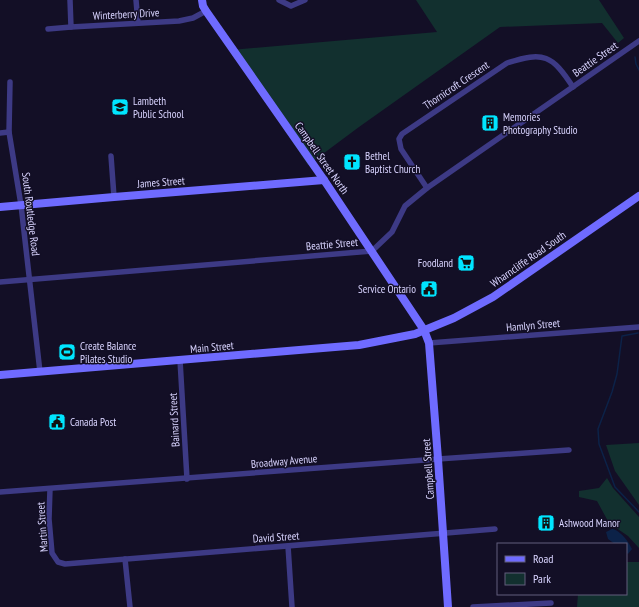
<svg xmlns="http://www.w3.org/2000/svg" width="639" height="607" font-family="'PT Sans Narrow',sans-serif">
<style>
.green{fill:#12302f}
.water{fill:#0c2248}
.lines{fill:none;stroke-linecap:round;stroke-linejoin:round}
.stream{stroke:#0c2248;stroke-width:1.5}
.street{stroke:#3d3a85;stroke-width:5.5}
.secondary{stroke:#6f6bff;stroke-width:8}
.labels{text-anchor:middle;dominant-baseline:central;stroke-width:3;stroke-linejoin:round;paint-order:stroke}
.street-label{font-size:11px;fill:#d9d4ff;stroke:#130f26}
.poi-label{font-size:11px;fill:#d9d4ff;stroke:#130f26;text-anchor:start}
</style>
<rect width="100%" height="100%" fill="#130f26"/>
<g class="green">
<polygon points="416,0 599,0 624,38 618,43 602,23 500,27 359,127 308,165 231,50 437,32"/>
<polygon points="639,443 639,505 615,471 606,445"/>
<polygon points="607,478 613,488 639,517 639,548 628,536 609,523 597,501 579,497 579,491 599,488"/>
<polygon points="626,562 639,562 639,607 577,607 578,594 626,594"/>
</g>
<path class="water" d="M612,529C620,530 629,542 632,549L628,554L626,552V544H615L608,539L606,532Z"/>
<g class="lines">
<g class="stream">
<polyline points="635,57 636,64 639,70"/>
<polyline points="638,333 622,336 617,374 612,392 598,429 599,444 615,487 639,512"/>
</g>
<g class="street">
<polyline points="70,0 71,27 179,21 193,18 206,11"/>
<polyline points="136,0 138,23"/>
<polyline points="279,0 291,6 305,0"/>
<polyline points="48,29 71,27"/>
<polyline points="10,82 9,132 21,205 40,372"/>
<polyline points="0,133 9,132"/>
<polyline points="111,156 114,197"/>
<path d="M427,188L401,149L399,139L402,134L507,63C544,51 552,55 573,87"/>
<polyline points="0,282 372,251 392,232 405,206 427,188 639,41"/>
<polyline points="429,343 639,327"/>
<polyline points="180,360 187,479"/>
<polyline points="50,489 49,519 52,553 58,562 65,564 495,529"/>
<polyline points="0,492 438,459 569,450"/>
<polyline points="288,546 292,607"/>
<polyline points="125,559 130,607"/>
<polyline points="473,607 551,603"/>
</g>
<g class="secondary">
<polyline points="202,0 203,6 206,11 324,180 424,330 429,343 438,459 448,607"/>
<polyline points="0,207 114,197 324,180"/>
<polyline points="0,375 359,345 415,334 454,318 493,297 639,196"/>
</g>
</g>
<defs>
<g id="school-square" transform="scale(0.9)"><rect x="-9" y="-9" width="18" height="18" rx="4" fill="#00e5ff" stroke="#130f26"/><path d="M0-5L7-2L0 1L-7-2ZM-4 1L0 2.5L4 1V4Q0 6-4 4Z" fill="#111"/></g>
<g id="building-square" transform="scale(0.9)"><rect x="-9" y="-9" width="18" height="18" rx="4" fill="#00e5ff" stroke="#130f26"/><path d="M-4-6H4V6H1V3H-1V6H-4ZM-2.5-4.3h1.7v1.8h-1.7ZM.8-4.3h1.7v1.8H.8ZM-2.5-1h1.7V.8h-1.7ZM.8-1h1.7V.8H.8Z" fill="#111"/></g>
<g id="church-square" transform="scale(0.9)"><rect x="-9" y="-9" width="18" height="18" rx="4" fill="#00e5ff" stroke="#130f26"/><path d="M-1.2-6h2.4v3.5h3.3v2.4h-3.3V6h-2.4V-.1h-3.3v-2.4h3.3Z" fill="#111"/></g>
<g id="supermarket-square" transform="scale(0.9)"><rect x="-9" y="-9" width="18" height="18" rx="4" fill="#00e5ff" stroke="#130f26"/><path d="M-6-5.5h2.5l.6 2H6L4.5 2H-2.5L-4.4-4H-6ZM-1.5 3.2a1.3 1.3 0 1 0 .1 0ZM3 3.2a1.3 1.3 0 1 0 .1 0Z" fill="#111"/></g>
<g id="civic-square" transform="scale(0.9)"><rect x="-9" y="-9" width="18" height="18" rx="4" fill="#00e5ff" stroke="#130f26"/><path d="M-.6-6.5H3V-4.5H.6V-3L4-1V1h2V6H-6V1h2V-1L-.6-3ZM-1.2 2.5V6h2.4V2.5Z" fill="#111"/></g>
<g id="stadium-square" transform="scale(0.9)"><rect x="-9" y="-9" width="18" height="18" rx="4" fill="#00e5ff" stroke="#130f26"/><path d="M0-5a6.5 5 0 1 0 0 10a6.5 5 0 1 0 0-10ZM-3.5-1.8h7v3.6h-7Z" fill="#111"/></g>
</defs>
<g fill-rule="evenodd">
<use href="#school-square" x="120" y="107"/>
<use href="#building-square" x="490" y="123"/>
<use href="#church-square" x="352" y="162"/>
<use href="#supermarket-square" x="466" y="263"/>
<use href="#civic-square" x="429" y="289"/>
<use href="#stadium-square" x="67" y="352"/>
<use href="#civic-square" x="57" y="422"/>
<use href="#building-square" x="546" y="523"/>
</g>
<g class="labels">
<g class="street-label">
<text transform="translate(126 14) rotate(-3)">Winterberry Drive</text>
<text transform="translate(595 59) rotate(-35)">Beattie Street</text>
<text transform="translate(456 85) rotate(-34)">Thornicroft Crescent</text>
<text transform="translate(322 158) rotate(55)">Campbell Street North</text>
<text transform="translate(161 182) rotate(-4)">James Street</text>
<text transform="translate(31 214) rotate(83)">South Routledge Road</text>
<text transform="translate(332 244) rotate(-5)">Beattie Street</text>
<text transform="translate(528 259) rotate(-35)">Wharncliffe Road South</text>
<text transform="translate(533 325) rotate(-5)">Hamlyn Street</text>
<text transform="translate(212 347) rotate(-5)">Main Street</text>
<text transform="translate(174 420) rotate(-93)">Bainard Street</text>
<text transform="translate(284 461) rotate(-5)">Broadway Avenue</text>
<text transform="translate(428 469) rotate(-94)">Campbell Street</text>
<text transform="translate(42 527) rotate(-94)">Martin Street</text>
<text transform="translate(276 537) rotate(-4)">David Street</text>
</g>
<g class="poi-label">
<text x="133" y="101">Lambeth<tspan x="133" dy="13">Public School</tspan></text>
<text x="503" y="117">Memories<tspan x="503" dy="13">Photography Studio</tspan></text>
<text x="365" y="156">Bethel<tspan x="365" dy="13">Baptist Church</tspan></text>
<text x="453" y="263" text-anchor="end">Foodland</text>
<text x="416" y="289" text-anchor="end">Service Ontario</text>
<text x="80" y="346">Create Balance<tspan x="80" dy="13">Pilates Studio</tspan></text>
<text x="70" y="422">Canada Post</text>
<text x="559" y="523">Ashwood Manor</text>
</g>
</g>
<rect x="497" y="543" width="130" height="52" fill="#130f26" stroke="#625e7d"/>
<rect x="505" y="556" width="20" height="6" fill="#6f6bff" stroke="#625e7d"/>
<text x="533" y="563" font-size="12" fill="#d9d4ff">Road</text>
<rect x="505" y="573" width="20" height="12" fill="#12302f" stroke="#625e7d"/>
<text x="533" y="583" font-size="12" fill="#d9d4ff">Park</text>
</svg>
